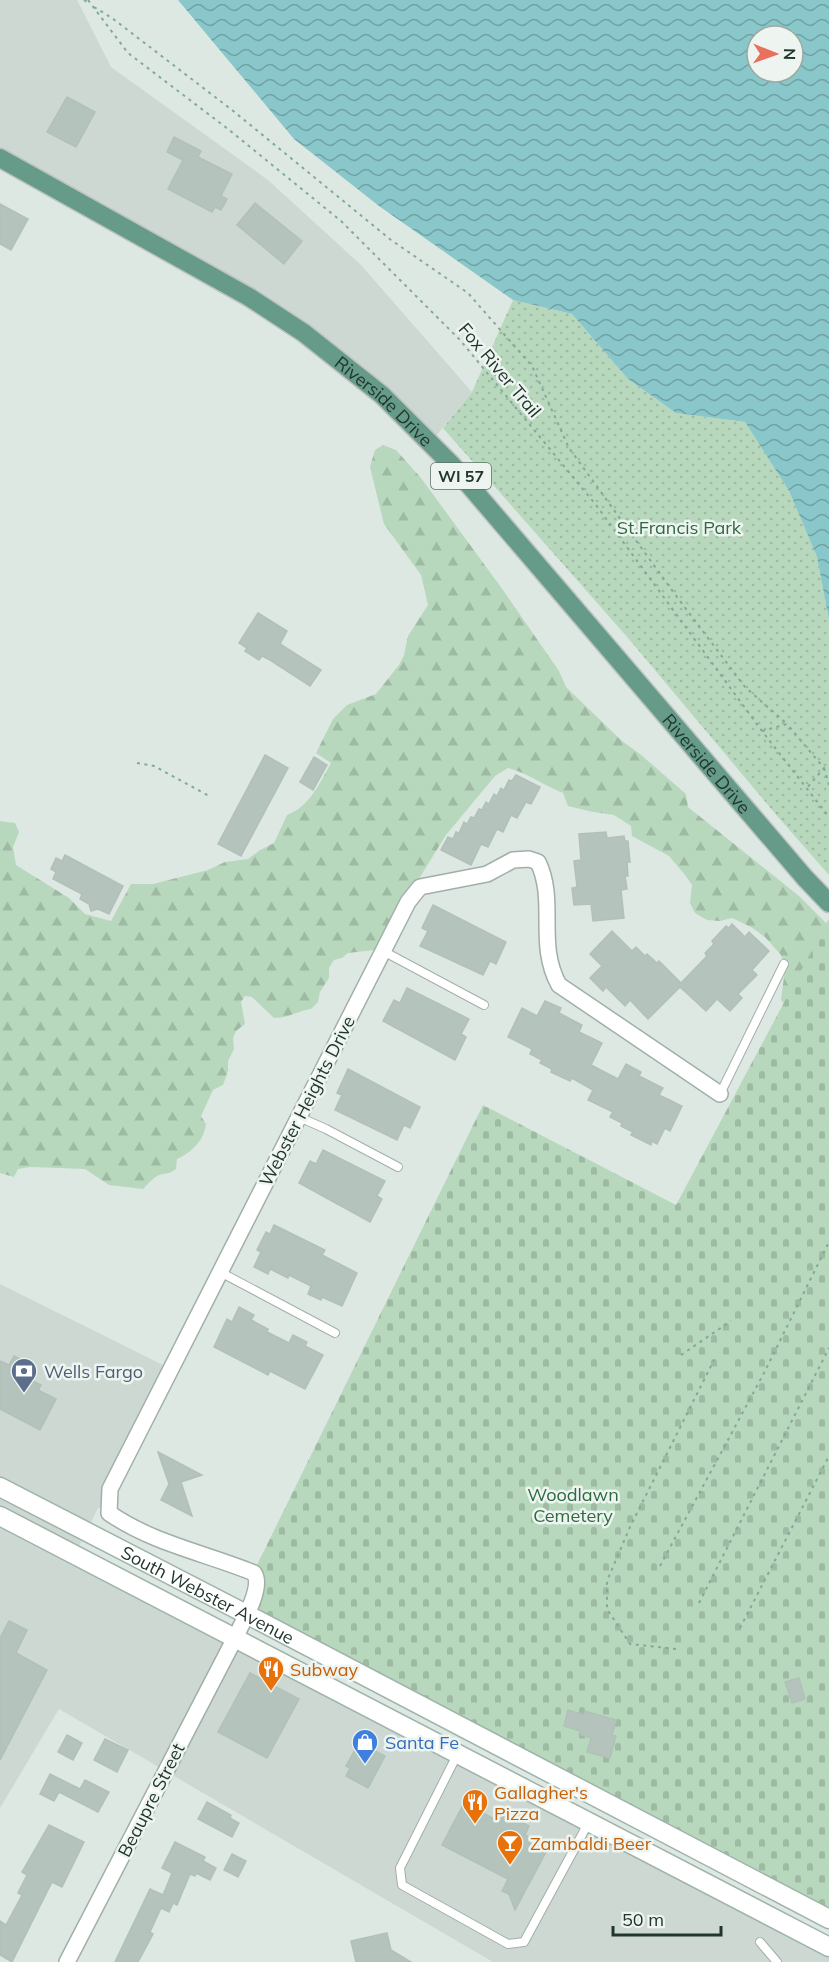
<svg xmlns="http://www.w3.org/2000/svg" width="829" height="1962" font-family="Mulish,sans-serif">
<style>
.built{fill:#ccd8d1}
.grass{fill:url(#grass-dots)}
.forest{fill:url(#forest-firs)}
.cemetery{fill:url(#cemetery-stones)}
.water{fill:url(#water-waves);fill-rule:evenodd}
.building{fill:#b4c3bb;stroke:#b1c1b9;stroke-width:1.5}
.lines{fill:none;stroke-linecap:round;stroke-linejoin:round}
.lane-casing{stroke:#a2afa9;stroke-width:10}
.street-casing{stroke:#a2afa9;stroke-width:18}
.secondary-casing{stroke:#9eb3a9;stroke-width:21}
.primary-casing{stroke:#bcc3c0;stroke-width:21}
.path{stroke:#80aa99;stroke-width:2;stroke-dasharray:3 4.5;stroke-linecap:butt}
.lane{stroke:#fff;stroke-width:8}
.street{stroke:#fff;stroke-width:15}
.secondary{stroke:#fff;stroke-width:18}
.primary{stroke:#659b88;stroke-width:18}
.labels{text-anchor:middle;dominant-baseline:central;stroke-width:5;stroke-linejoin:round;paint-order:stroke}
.shield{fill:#eef5f1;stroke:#5e7068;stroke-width:1.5}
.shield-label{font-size:16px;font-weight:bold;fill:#21372e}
.street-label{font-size:18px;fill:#21372e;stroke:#eef5f1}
.park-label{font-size:18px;fill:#2e6a3f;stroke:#eef5f1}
.service-label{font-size:18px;fill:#4e5e75;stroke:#eef5f1;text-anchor:start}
.food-label{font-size:18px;fill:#c56008;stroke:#eef5f1;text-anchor:start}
.shop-label{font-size:18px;fill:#366cbe;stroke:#eef5f1;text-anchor:start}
</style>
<defs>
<pattern id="grass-dots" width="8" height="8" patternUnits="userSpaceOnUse" patternTransform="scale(1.5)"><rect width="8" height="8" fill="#b8d8bd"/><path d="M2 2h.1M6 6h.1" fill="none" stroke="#9ebaa3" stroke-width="1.8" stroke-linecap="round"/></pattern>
<pattern id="forest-firs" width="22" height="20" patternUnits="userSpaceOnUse" patternTransform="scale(1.5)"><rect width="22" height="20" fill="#b8d8bd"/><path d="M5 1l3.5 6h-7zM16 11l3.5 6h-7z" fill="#9ebaa3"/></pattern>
<pattern id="cemetery-stones" width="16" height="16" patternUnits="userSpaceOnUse" patternTransform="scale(1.5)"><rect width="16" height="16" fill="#b8d8bd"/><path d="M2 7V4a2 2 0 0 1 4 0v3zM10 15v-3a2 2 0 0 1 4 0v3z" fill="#9ebaa3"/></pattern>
<pattern id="water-waves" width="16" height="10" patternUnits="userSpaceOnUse" patternTransform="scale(1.5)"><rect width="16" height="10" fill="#89c7ca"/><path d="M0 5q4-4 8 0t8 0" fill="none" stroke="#70a2a4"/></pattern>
</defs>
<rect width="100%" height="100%" fill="#dee8e3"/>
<g class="built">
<polygon points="0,0 77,0 111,67 268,180 361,265 472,392 431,442 344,363 0,158"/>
<polygon points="0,1284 171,1369 109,1507 98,1508 75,1554 829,1947 829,1962 493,1962 59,1709 0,1808"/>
</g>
<polygon class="grass" points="513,300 572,314 628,379 676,413 745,422 789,491 817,557 829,620 829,875 778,817 628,638 443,428 472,392"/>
<path class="forest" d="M383,445L396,450L421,478L503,590L559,671L566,687L622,741L640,754L686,794L688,807L799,896L829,926L790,1009L781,1000L785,969L781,955L765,937L751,927L732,918L720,921L707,920L695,913L690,903L692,885L685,875L669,856L632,836L631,826L614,815L593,812L568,806L563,793C544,786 528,773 508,768L495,776L446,835L375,950L348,953L342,958L334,960L329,968V978L320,992L318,1002L311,1009C297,1011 289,1018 274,1018L252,997L245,996L241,1002L245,1024L236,1031L233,1038L234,1049L228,1061V1071L223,1085L213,1090L201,1116L206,1124C204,1141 192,1152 177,1159L176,1169C171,1173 169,1173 163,1174C155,1175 148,1184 143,1189L109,1185L85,1169L30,1167L18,1169L14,1177L0,1173V821L15,823L19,832L13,847L16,865L69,898L85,914L111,921L131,884H153L208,870L225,862L248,859L260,850L274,843L287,815C309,807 320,783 331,763L316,753L333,719L347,705L376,694L399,665L404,655L408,636L428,605L421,575L384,524L370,467L375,450Z"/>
<polygon class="cemetery" points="828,920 829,921 829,1927 250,1624 264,1587 257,1565 483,1105 676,1205"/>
<path class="water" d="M178,0H829V620L817,557L789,491L745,422L676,413L628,379L572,314L513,300L379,206L294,139ZM757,36H793V72H757Z"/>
<g class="building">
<polygon points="67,97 95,112 76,147 47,132"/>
<polygon points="174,137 201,151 198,157 232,174 221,196 227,199 221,210 215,207 212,212 168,189 183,160 167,152"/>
<polygon points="255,203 302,241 284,264 237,225"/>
<polygon points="0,204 28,219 11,250 0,244"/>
<polygon points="258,613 287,631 280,644 321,670 310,686 270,660 262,656 259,660 245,651 247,648 239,643"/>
<polygon points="265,755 288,768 241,856 218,844"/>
<polygon points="314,757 327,765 313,790 300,782"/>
<polygon points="516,775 540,787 531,804 526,802 517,818 511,815 503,832 497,829 488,847 481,844 471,865 441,850 448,837 453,839 456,832 459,833 464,822 467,824 471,817 474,818 479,809 482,810 486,802 489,804 494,794 497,796 501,788 504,790 509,780 512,781"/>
<polygon points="606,832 607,838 624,836 625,841 628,841 630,862 627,862 628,876 625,876 627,889 621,890 624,918 593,921 591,904 574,905 572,888 577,887 574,861 581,860 579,834"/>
<polygon points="65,855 123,886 109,914 98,909 91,911 89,904 80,899 82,894 53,879 56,872 51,869 56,858 62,861"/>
<polygon points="433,905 506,942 496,964 490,961 483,975 420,946 428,931 422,928"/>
<polygon points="732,924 745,937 749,932 769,951 752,970 757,975 738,994 742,998 730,1011 717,999 706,1011 680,987 648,1019 630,1000 625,1006 606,987 603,991 590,978 602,966 590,954 612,931 632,951 636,947 645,956 647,954 657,963 659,961 681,983 707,956 705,953 714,944 712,941 726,926 729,928"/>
<polygon points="407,988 469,1019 461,1034 466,1037 455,1060 383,1021 394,1000 400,1003"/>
<polygon points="545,1001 561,1008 559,1013 582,1025 579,1032 602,1043 591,1065 618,1079 626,1064 641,1072 639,1076 663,1088 659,1095 682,1106 670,1131 665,1128 657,1144 652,1141 651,1145 631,1135 633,1132 621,1126 622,1123 610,1117 613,1112 588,1100 593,1090 572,1078 570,1081 551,1072 552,1069 540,1063 542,1060 530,1054 532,1049 508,1037 522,1008 537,1016"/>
<polygon points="348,1069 420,1107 410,1128 404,1125 397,1140 335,1110 342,1095 337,1093"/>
<polygon points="323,1150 385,1181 377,1196 382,1199 370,1222 299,1183 310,1161 316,1164"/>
<polygon points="274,1225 325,1250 322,1255 357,1273 342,1306 322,1297 321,1300 308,1294 311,1286 289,1275 288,1278 270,1269 268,1274 254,1267 261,1252 257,1250 266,1232 270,1234"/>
<polygon points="239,1307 254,1315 251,1320 268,1329 267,1332 289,1343 293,1335 307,1342 305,1346 323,1355 305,1389 270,1371 268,1375 214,1347 227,1319 232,1322"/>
<polygon points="14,1356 31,1365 25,1377 41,1385 38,1390 56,1399 40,1430 0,1409 0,1361 9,1365"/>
<polygon points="158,1452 202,1475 181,1482 192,1516 161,1500 169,1484"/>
<polygon points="9,1621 27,1630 16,1653 47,1670 0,1760 0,1638"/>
<polygon points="250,1673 299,1699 267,1758 218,1732"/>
<polygon points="799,1678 805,1699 792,1703 785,1682"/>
<polygon points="568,1710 584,1715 585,1711 616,1720 612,1735 616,1736 610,1758 587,1752 591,1738 579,1734 580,1731 564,1726"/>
<polygon points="67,1735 82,1743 73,1760 58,1752"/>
<polygon points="105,1739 128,1750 117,1772 94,1760"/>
<polygon points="362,1744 385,1756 368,1788 346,1776 350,1768 346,1766 355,1750 358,1751"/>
<polygon points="50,1774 80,1789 85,1780 109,1792 98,1812 59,1792 54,1801 40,1794"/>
<polygon points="207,1802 231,1815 230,1818 239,1823 232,1837 198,1819"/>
<polygon points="464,1803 500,1822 504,1813 529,1826 525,1835 531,1838 529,1843 546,1852 515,1910 509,1894 502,1891 508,1879 442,1845"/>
<polygon points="49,1825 84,1842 62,1887 52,1882 12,1962 0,1955 0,1921 6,1925 22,1895 18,1893 27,1875 22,1872"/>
<polygon points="175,1842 205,1857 203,1861 216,1868 210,1880 196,1873 195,1876 190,1874 177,1905 173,1903 169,1912 161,1908 150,1932 153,1934 138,1962 115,1962 150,1889 163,1895 172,1873 162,1868"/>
<polygon points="232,1854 246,1861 238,1877 224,1870"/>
<polygon points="387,1933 391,1950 411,1962 356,1962 351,1941"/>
</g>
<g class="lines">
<g class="lane-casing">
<g id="lane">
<polyline points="383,951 484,1005"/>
<polyline points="720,1094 784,964"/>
<polyline points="299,1117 326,1129 398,1167"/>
<polyline points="220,1272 335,1333"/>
<polyline points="457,1755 400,1868 402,1885 508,1944 524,1942 584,1831 587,1821"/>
<polyline points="760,1942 777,1962"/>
</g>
</g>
<g class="street-casing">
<path id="street" d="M67,1962L235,1638C242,1623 264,1587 254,1573C205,1553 152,1543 109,1513L110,1489L408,902L420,887L487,874L513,860L529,859L538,862C557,901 536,944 559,985L720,1094"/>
</g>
<g class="secondary-casing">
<g id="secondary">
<path id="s1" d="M0,1487L246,1614L829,1919"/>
<polyline points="0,1516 829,1947"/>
</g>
</g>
<g class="primary-casing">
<g id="primary">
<path id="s2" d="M0,158L249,297L304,333L382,395L452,465L805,878L829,903"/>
</g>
</g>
<g class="path">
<polyline points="84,0 90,4"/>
<polyline points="88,0 128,53 228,129 341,221 460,340 596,505 762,731 829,817"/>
<polyline points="94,7 112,18 232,110 391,240 468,293 532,366 569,448 674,593 745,687 787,724"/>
<polyline points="762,731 787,724 824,768 806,789"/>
<polyline points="137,763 154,766 211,797"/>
<polyline points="824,768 829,785"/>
<polyline points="681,1355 731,1321"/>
<polyline points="660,1566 764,1373 829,1242"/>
<polyline points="699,1603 829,1348"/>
<polyline points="740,1628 829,1456"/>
<polyline points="676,1649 630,1644 607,1609 607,1581 630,1527 714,1360"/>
</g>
<use href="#lane" class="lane"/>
<use href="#street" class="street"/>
<use href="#secondary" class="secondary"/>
<use href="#primary" class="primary"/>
</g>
<defs>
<g id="bank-pin" transform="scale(1.35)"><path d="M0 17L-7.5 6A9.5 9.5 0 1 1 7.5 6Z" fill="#5c6f8a" stroke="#eef5f1"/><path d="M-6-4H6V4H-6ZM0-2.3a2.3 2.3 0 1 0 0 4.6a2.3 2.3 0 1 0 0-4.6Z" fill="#fff"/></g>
<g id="restaurant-pin" transform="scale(1.35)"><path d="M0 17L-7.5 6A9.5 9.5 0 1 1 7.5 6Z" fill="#e8710a" stroke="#eef5f1"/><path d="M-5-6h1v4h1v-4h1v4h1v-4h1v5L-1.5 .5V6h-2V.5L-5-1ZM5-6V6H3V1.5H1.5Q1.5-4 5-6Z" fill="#fff"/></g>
<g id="shop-pin" transform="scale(1.35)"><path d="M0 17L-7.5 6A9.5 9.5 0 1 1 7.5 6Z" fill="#3f7fe0" stroke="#eef5f1"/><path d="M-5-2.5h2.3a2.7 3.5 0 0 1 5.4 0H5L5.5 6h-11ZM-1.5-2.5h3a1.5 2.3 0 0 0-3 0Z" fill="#fff"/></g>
<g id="bar-pin" transform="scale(1.35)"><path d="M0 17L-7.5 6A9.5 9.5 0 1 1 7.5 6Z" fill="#e8710a" stroke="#eef5f1"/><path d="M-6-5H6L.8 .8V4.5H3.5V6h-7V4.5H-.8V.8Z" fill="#fff"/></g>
</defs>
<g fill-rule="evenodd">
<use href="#bank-pin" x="24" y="1371"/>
<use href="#restaurant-pin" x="271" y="1669"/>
<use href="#shop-pin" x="365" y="1742"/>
<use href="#restaurant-pin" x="475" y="1802"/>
<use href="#bar-pin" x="510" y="1843"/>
</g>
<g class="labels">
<rect class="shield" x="431" y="463" width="60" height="26" rx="4.5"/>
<g class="shield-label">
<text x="461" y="476">WI 57</text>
</g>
<g class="street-label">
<text transform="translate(500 370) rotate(50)">Fox River Trail</text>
<text stroke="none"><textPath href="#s2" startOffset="456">Riverside Drive</textPath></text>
<text stroke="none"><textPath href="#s2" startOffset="942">Riverside Drive</textPath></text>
<text transform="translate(307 1101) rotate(-63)">Webster Heights Drive</text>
<text stroke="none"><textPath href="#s1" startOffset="234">South Webster Avenue</textPath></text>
<text transform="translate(151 1800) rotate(-63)">Beaupre Street</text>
</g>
<g class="park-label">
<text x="679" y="527">St.Francis Park</text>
<text x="573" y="1494">Woodlawn<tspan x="573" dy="21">Cemetery</tspan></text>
</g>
<g class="service-label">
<text x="44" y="1371">Wells Fargo</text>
</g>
<g class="food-label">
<text x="290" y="1669">Subway</text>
<text x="494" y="1792">Gallagher's<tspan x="494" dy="21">Pizza</tspan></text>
<text x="530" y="1843">Zambaldi Beer</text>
</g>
<g class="shop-label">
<text x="385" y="1742">Santa Fe</text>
</g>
</g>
<g transform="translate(775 54) rotate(91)"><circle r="28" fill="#eef5f1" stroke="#9ca9a3" stroke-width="1.5"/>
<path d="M0-4.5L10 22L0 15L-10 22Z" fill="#e7715d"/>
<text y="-9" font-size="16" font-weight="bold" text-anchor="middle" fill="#21372e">N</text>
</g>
<path d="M613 1926v9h108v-9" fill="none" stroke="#21372e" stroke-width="3"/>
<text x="622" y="1926" font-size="18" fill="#21372e" stroke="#eef5f1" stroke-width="4.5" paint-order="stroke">50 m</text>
</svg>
